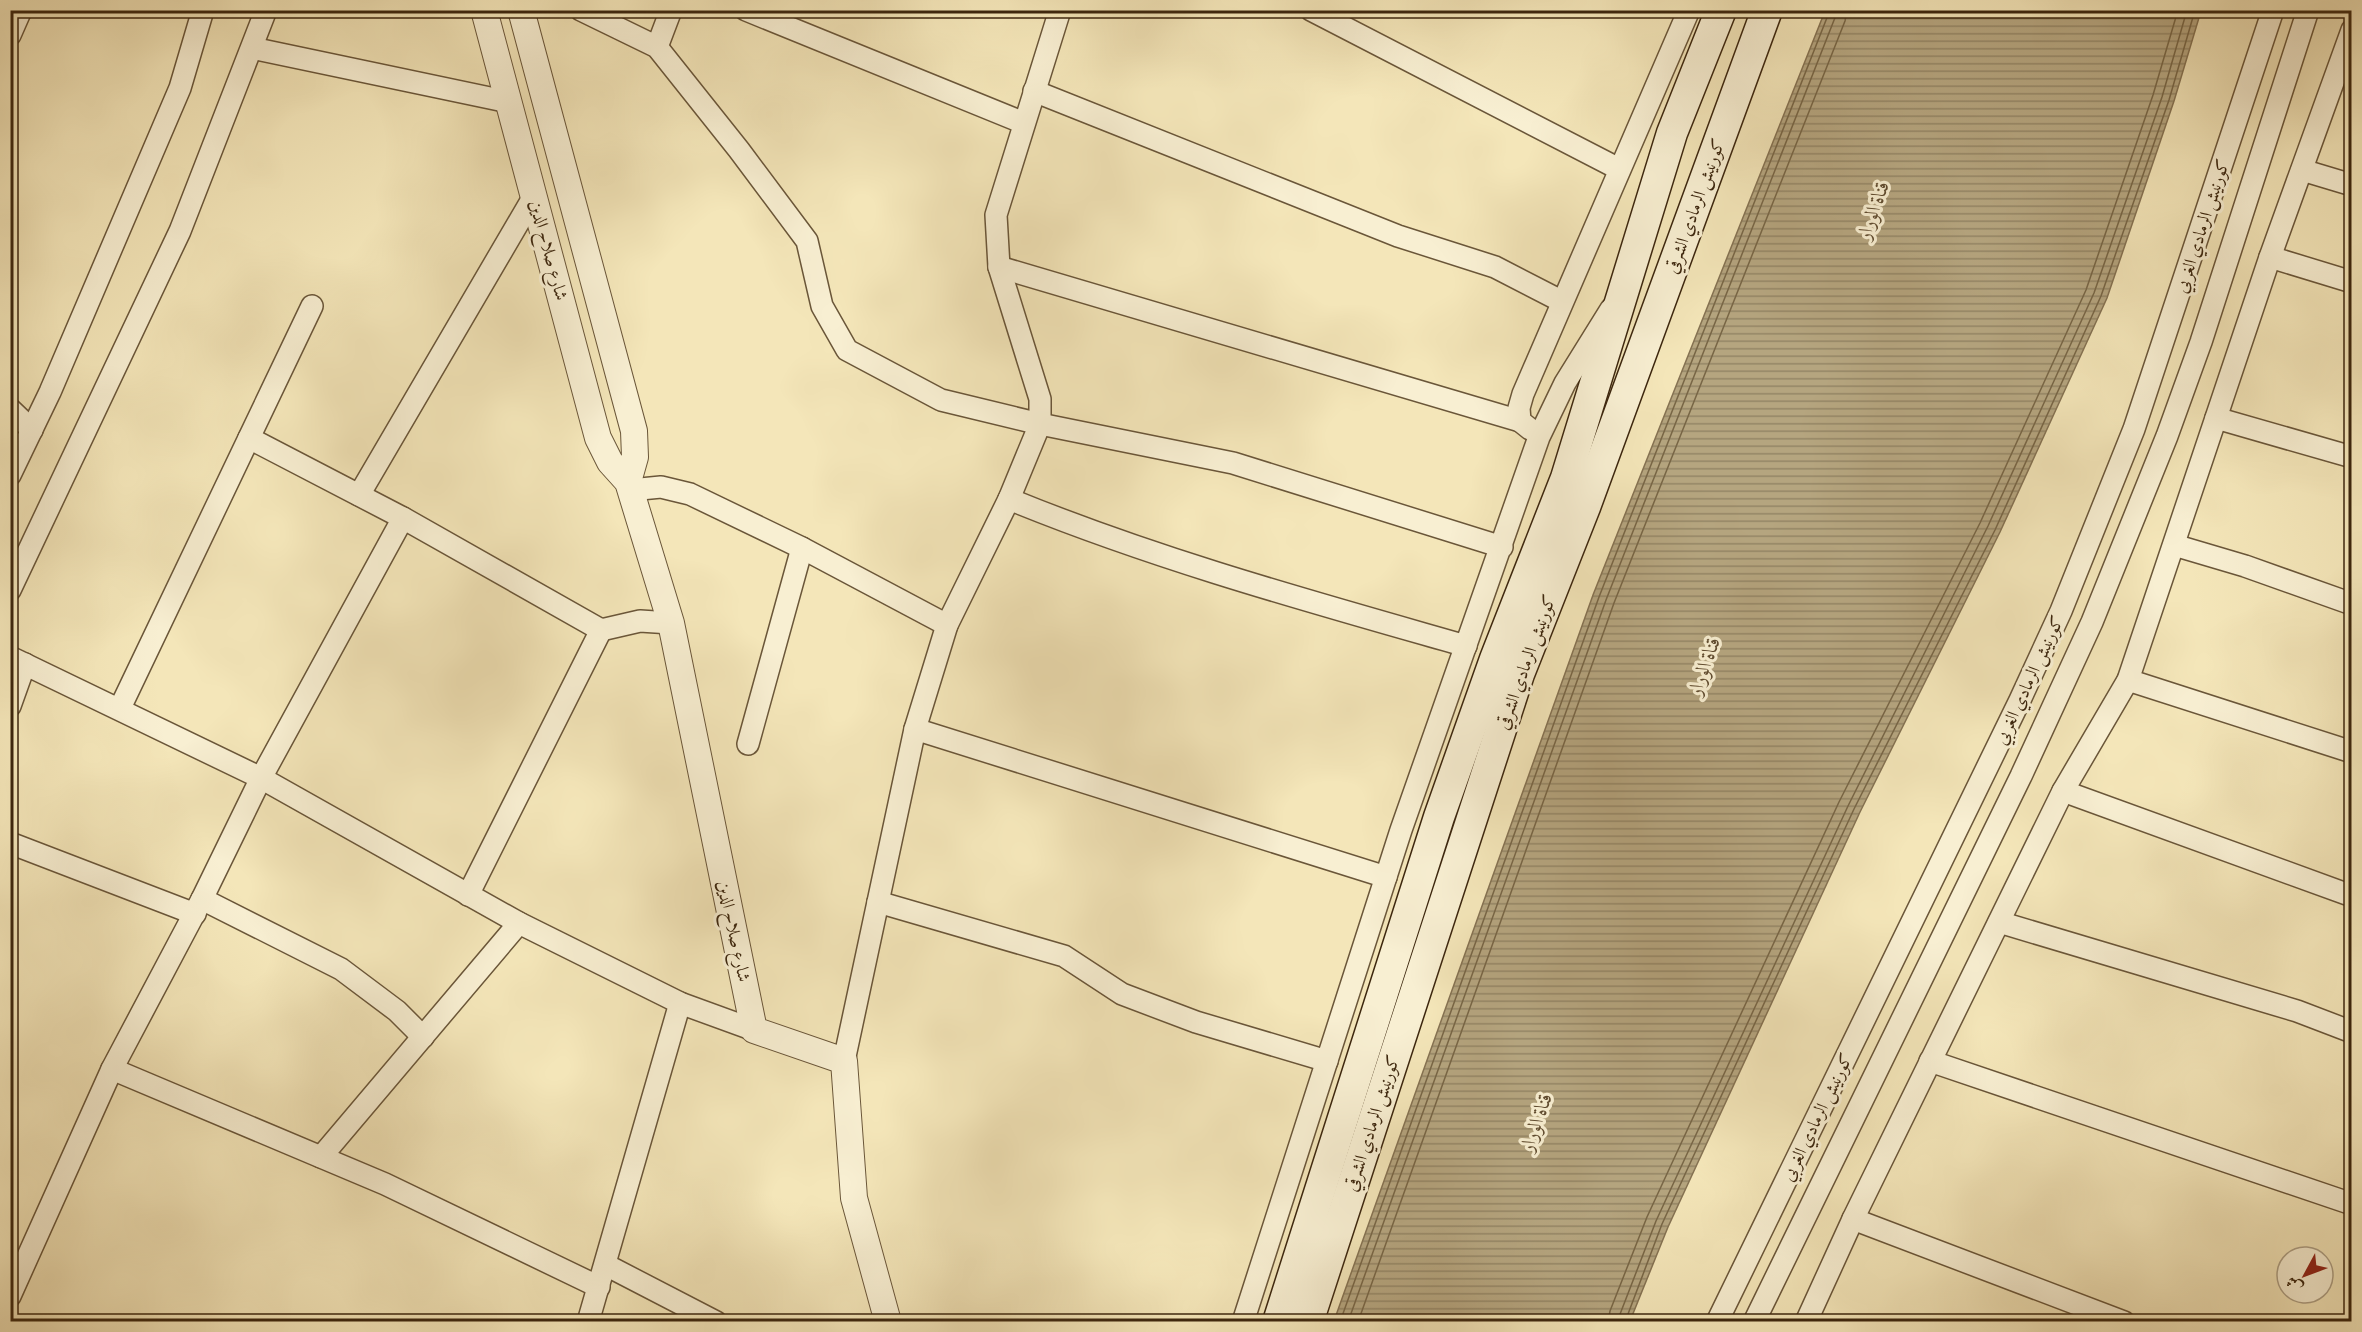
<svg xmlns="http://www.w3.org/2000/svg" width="2362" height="1332" font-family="Alegreya,Amiri,serif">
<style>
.water{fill:url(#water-rules);stroke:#857252;stroke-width:1.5}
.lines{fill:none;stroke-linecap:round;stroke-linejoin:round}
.shore{stroke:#786646;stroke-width:1.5}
.minor-casing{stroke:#6a5639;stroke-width:24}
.tertiary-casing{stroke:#6a5639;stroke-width:28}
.secondary-casing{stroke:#3c260e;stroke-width:33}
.minor{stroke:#f8efd2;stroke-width:21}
.tertiary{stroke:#f8efd2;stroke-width:26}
.secondary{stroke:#f8efd2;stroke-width:30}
.labels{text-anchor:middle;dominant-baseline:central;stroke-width:6;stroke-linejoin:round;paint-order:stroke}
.street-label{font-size:18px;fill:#3c260e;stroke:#f8efd2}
.water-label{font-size:20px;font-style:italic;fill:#604c30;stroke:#f8efd2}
</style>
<defs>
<pattern id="water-rules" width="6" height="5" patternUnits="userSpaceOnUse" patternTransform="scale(1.5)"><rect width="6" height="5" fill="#b5a57f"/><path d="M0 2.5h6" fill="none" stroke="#948666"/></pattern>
</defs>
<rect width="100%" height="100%" fill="#f4e6b9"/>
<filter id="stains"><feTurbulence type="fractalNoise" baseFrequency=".00333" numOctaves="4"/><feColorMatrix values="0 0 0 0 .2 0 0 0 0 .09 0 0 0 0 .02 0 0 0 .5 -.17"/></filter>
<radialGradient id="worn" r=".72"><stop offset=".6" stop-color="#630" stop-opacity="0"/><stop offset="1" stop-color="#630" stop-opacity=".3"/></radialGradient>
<polygon class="water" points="1825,11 2201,11 2174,101 2107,298 2000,532 1860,812 1668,1227 1630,1321 1334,1321 1593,595"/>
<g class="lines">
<g class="shore">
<polyline points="1340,1322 1599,597 1830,10"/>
<polyline points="1348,1322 1606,600 1838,10"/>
<polyline points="1358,1322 1614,603 1845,21 1847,10"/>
<polyline points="1608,1322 1610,1311 1647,1217 1839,802 1980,523 2086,290 2153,95 2178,10"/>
<polyline points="1617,1322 1656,1221 1848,806 1988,526 2094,293 2162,97 2187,10"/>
<polyline points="1625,1322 1662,1224 1854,809 1995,530 2101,296 2169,100 2195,10"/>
</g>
<g class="minor-casing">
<g id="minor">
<polyline points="581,10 657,47 739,150 807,241 822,306 847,350 941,400 1040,424 1233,463 1502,547"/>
<polyline points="746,10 1024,123"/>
<polyline points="1311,10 1619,169"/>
<polyline points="10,35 21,10"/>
<polyline points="657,47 671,10"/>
<polyline points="252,48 509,102"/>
<polyline points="1034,91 1398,236 1495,267 1561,301"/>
<polyline points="2302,170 2352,185"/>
<polyline points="2270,257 2352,282"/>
<polyline points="999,267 1520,421"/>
<polyline points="10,409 32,430"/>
<polyline points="2216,418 2352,457"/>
<polyline points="1530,429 1520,421 1519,408 1523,394 1689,10"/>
<polyline points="249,438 403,518 601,630 640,621 671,623"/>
<polyline points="10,475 50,392 180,88 203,10"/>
<polyline points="630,490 661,487 690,494 802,548 947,625"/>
<polyline points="359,495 534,196"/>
<path d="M1009,499C1158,560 1312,602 1466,646"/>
<polyline points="2174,545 2245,566 2352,604"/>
<polyline points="10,590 180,231 266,10"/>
<polyline points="10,657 261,778 519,923 680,1003 754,1030"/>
<polyline points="2128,680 2352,752"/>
<polyline points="10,706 25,664"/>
<polyline points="120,708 312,306"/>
<polyline points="915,729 1386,877"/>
<polyline points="748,744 802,548"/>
<polyline points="2063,791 2352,896"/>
<polyline points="10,843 195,914"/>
<polyline points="468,895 601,630"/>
<polyline points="202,899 341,969 397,1011 423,1037"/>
<polyline points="878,902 1064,956 1122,994 1196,1022 1327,1061"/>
<polyline points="1999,922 2297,1011 2352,1032"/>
<polyline points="844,1061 915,729 947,625 1009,499 1040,424 1040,399 999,267 996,215 1060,10"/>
<polyline points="1930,1061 2352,1204"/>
<polyline points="112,1069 385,1184 599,1287"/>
<polyline points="321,1157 519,923"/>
<polyline points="1853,1219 2124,1322"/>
<polyline points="606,1265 716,1322"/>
<polyline points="10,1296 112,1069 202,899 261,778 403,518"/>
<polyline points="588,1322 680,1003"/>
<polyline points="1243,1322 1401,830 1539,437 1565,383 1611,309"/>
<polyline points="1717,1322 2020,700 2061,611 2134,429 2273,10"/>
<polyline points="1754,1322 2021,776 2092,622 2167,436 2201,342 2308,10"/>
<polyline points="1806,1322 1853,1219 2063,791 2128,680 2270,257 2352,30"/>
</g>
</g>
<g class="tertiary-casing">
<g id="tertiary">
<polyline points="484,10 598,438 610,462 628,482 671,623 754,1030 844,1061 854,1198 888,1322"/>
<polyline points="521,10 634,431 635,457 628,482"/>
</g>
</g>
<g class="secondary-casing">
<g id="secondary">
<polyline points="1278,1322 1439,817 1495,659 1566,478 1672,133 1721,10"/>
<polyline points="1308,1322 1519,674 1585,507 1767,10"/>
</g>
</g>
<use href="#minor" class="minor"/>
<use href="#tertiary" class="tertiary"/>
<use href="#secondary" class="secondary"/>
</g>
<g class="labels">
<g class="street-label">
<text transform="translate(1695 206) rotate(-70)">كورنيش الرمادي الشرقي</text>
<text transform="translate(2202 226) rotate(-72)">كورنيش الرمادي الغربي</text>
<text transform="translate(549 250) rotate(75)">شارع صلاح الدين</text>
<text transform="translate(1526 662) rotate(-70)">كورنيش الرمادي الشرقي</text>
<text transform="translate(2029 680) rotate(-65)">كورنيش الرمادي الغربي</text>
<text transform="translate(734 931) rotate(78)">شارع صلاح الدين</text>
<text transform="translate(1817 1117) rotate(-64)">كورنيش الرمادي الغربي</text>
<text transform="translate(1372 1123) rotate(-72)">كورنيش الرمادي الشرقي</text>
</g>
<g class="water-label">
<text transform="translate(1873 210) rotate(-70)">قناة الورار</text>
<text transform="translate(1704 666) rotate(-70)">قناة الورار</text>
<text transform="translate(1536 1122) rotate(-70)">قناة الورار</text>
</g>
</g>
<rect width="2362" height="1332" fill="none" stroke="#f4e6b9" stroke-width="36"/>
<rect x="12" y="12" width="2338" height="1308" fill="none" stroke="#3c260e" stroke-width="3"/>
<rect x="18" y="18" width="2326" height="1296" fill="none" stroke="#3c260e" stroke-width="1.5"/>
<g transform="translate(2305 1275) rotate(229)"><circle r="28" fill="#f8efd2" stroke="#ad9f84" stroke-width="1.5"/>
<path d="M0-4.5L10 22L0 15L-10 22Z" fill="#8f2418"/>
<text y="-9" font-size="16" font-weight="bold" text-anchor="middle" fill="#3c260e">ش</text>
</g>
<rect width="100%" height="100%" filter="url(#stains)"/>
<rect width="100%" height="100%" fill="url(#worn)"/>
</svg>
